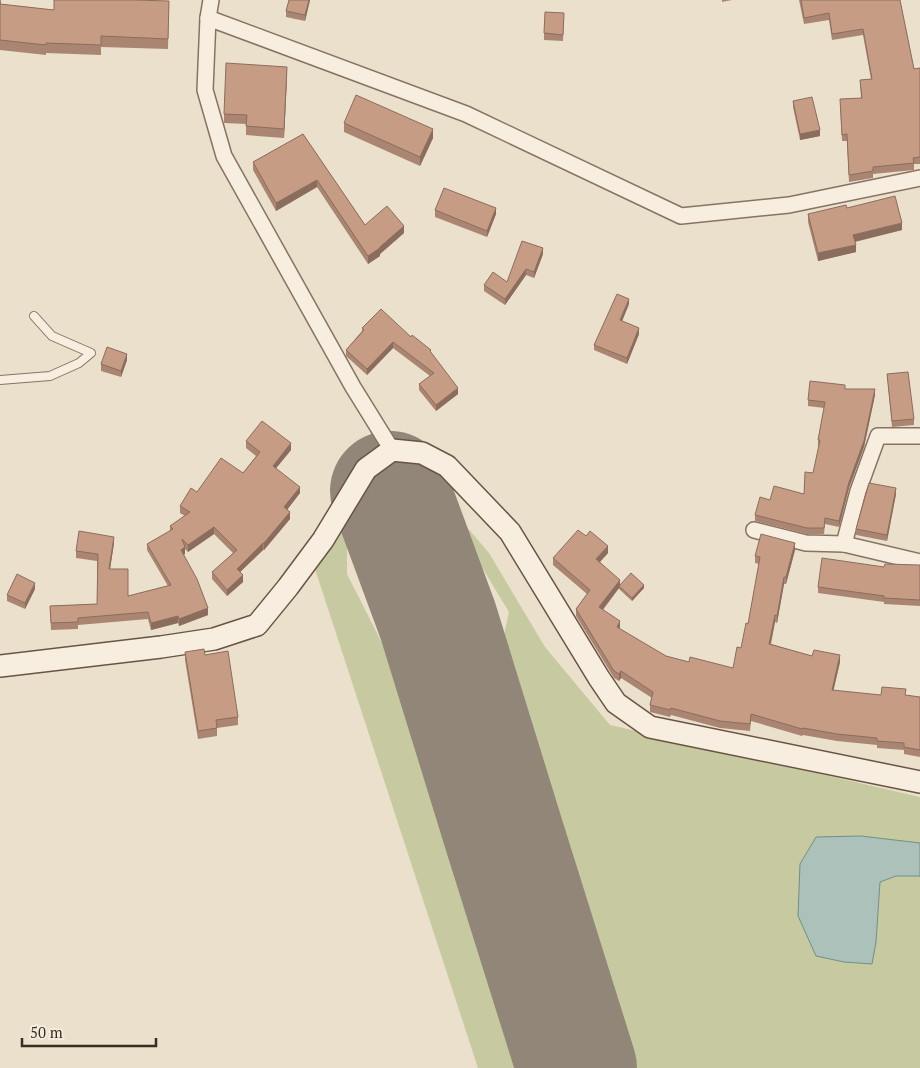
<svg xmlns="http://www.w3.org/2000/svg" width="920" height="1068" font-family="'PT Serif',serif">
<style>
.green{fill:#c7c9a0}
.water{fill:#abc1b9;stroke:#728f86}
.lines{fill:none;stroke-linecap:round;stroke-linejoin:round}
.runway{stroke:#928678;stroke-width:120}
.lane-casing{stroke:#877361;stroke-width:10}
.street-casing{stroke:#877361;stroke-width:18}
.secondary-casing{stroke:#695444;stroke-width:24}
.lane{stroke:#f7eedf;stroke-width:8}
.street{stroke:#f7eedf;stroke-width:15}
.secondary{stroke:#f7eedf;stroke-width:21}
.wall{fill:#aa8672}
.shaded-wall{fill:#8b6d5d}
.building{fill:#c69c85;stroke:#8b6d5d}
</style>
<rect width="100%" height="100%" fill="#ebe0cc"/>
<polygon class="green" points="391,477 425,487 453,511 489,553 545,647 610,725 920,797 920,843 861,836 876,942 880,882 896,876 920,876 920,1068 612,1068 491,695 509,612 454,521 408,485 376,485 361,507 347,540 347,574 419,716 429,726 540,1068 478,1068 315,569 366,482"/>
<polygon class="water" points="861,836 920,843 920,876 896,876 880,882 876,942 872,964 844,962 816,956 798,916 800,864 816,837"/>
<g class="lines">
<polyline class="runway" points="390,491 438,621 504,835 577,1068"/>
<g class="lane-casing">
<polyline id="lane" points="0,380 50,376 79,363 91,353 52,336 34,316"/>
</g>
<g class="street-casing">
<g id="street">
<polyline points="211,0 208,18 205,90 224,156 353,387 392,450"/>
<polyline points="208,18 466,114 681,216 789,205 920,178"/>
<polyline points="754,530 806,543 844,544 920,562"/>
<polyline points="844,544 858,491 878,436 920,436"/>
</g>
</g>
<g class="secondary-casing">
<polyline id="secondary" points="0,666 161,647 214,639 257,625 288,587 323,540 366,469 392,450 422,453 447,466 510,532 599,678 616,703 650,727 920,782"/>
</g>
<use href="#lane" class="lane"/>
<use href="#street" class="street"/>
<use href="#secondary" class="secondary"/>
</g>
<g class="wall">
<polygon points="0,0 1,4 54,10 169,1 168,49 101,47 101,55 46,53 46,55 0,50"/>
<polygon points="289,0 310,0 305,21 286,17 286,11"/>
<polygon points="722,0 732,0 722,2"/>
<polygon points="799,0 900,0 914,69 920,68 920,164 914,164 914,170 873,174 873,178 849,182 847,141 842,141 840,105 861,98 860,80 871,79 863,35 832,40 829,20 804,24"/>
<polygon points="564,19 563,41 544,40 544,33"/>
<polygon points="287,76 284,138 246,135 246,124 224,123 224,114"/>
<polygon points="793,101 820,136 800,140 793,107"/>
<polygon points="344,123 433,138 420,166 344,132"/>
<polygon points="303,134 365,225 404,233 380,254 380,256 368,264 317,187 276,211 253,170 253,162"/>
<polygon points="847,208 902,230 855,242 856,252 818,261 808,222 808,214"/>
<polygon points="435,210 496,214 487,237 435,217"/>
<polygon points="543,254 534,278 526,275 505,305 484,291 484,285 507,282"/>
<polygon points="629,304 622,321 639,334 627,364 594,350 594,345"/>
<polygon points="362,328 411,337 431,353 458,394 436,411 419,390 419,384 430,376 393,348 367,375 346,356 346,350 362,331"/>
<polygon points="127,360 121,377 101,371 101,364"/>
<polygon points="887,374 914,419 914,425 892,427"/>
<polygon points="845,389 875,395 864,447 849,488 839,527 825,524 824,534 807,534 755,521 755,515 770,500 804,494 813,473 819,446 818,446 818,440 824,408 808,406 808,400"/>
<polygon points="246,441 291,450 276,468 300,493 287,509 290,519 264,550 263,550 240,572 243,582 227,596 212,579 212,572 233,553 214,534 188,552 185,549 185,554 183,555 208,615 179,626 178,623 151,630 148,619 78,625 78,629 51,630 50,606 97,604 97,561 76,558 76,551 114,543 110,569 128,596 168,586 147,550 147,544 170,531 170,526 185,516 180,513 180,506 197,492 243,473 256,456 246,448"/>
<polygon points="896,494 887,541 856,535 856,529"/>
<polygon points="586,536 608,553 600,562 620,585 644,588 632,601 619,589 619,588 603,610 620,629 666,656 689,662 733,668 741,648 748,624 759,564 755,563 755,556 795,550 786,584 784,584 777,623 775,622 771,644 812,656 840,662 833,691 881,695 906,695 920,697 920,757 904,754 904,750 877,748 877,745 837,741 803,735 802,736 751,721 750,731 720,728 671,715 670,717 650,712 650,705 652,698 621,678 619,681 614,678 576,616 576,609 587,594 553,565 553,558"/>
<polygon points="920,565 920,606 884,604 884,602 818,593 818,587 884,567"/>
<polygon points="35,589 25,609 7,601 7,595"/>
<polygon points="185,652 205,655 238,717 238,725 217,728 217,736 198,739 185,660"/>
</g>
<g class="shaded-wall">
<polygon points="309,0 310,0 305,21 305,15"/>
<polygon points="287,67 287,76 284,138 284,129"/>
<polygon points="433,129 433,138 420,166 420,157"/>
<polygon points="820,130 820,136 800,140 800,134"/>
<polygon points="317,180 317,187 276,211 276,203"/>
<polygon points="496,208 496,214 487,237 487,231"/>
<polygon points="902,223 902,230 853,242 853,235"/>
<polygon points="404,226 404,233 380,254 380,256 368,264 368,256"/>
<polygon points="856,245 856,252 818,261 818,253"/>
<polygon points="543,248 543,254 534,278 534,272"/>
<polygon points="526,269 526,275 505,305 505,299"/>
<polygon points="629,299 629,304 620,326 620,320"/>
<polygon points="639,328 639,334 627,364 627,358"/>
<polygon points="393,342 393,348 367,375 367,369"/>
<polygon points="127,354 127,360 121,377 121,371"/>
<polygon points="458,388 458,394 436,411 436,405"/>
<polygon points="875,389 875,395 864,447 849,488 839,527 839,521"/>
<polygon points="291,443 291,450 273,472 273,466"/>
<polygon points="300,487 300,493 284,514 284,507"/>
<polygon points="896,488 896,494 887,541 887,535"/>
<polygon points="290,512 290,519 264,550 264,543"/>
<polygon points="214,527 214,534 188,552 188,545"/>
<polygon points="114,537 114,543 109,576 109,569"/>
<polygon points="263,543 263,550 237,575 237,569"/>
<polygon points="795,543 795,550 786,584 786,577"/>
<polygon points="608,546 608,553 596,566 596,559"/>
<polygon points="185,547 185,554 181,557 181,550"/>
<polygon points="243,575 243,582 227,596 227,590"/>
<polygon points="784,577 784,584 777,623 777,616"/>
<polygon points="620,580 620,587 619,586 619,588 599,614 599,607"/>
<polygon points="35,583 35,589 25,609 25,603"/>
<polygon points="644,585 644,588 632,601 632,598"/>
<polygon points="208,608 208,615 179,626 179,619"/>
<polygon points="775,615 775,622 769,651 769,644"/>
<polygon points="178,616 178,623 151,630 151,623"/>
<polygon points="620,621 620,628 617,634 617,627"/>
<polygon points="840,655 840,662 832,697 832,690"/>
<polygon points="621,671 621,678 619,681 619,674"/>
</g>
<g class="building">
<polygon points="0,0 0,4 54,10 54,0 135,0 169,1 168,39 101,36 101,45 46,43 46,45 0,40"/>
<polygon points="289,0 309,0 305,15 286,11"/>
<polygon points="801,0 900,0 914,69 920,68 920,157 913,158 914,163 873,167 873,171 849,175 847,134 842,135 840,99 862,98 860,80 872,79 863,29 832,34 829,13 804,18"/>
<polygon points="545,12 564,13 563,35 544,33"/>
<polygon points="226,63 287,67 284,129 246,126 247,115 224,114"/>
<polygon points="356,95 433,129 420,157 344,123"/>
<polygon points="812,97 820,130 800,134 793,101"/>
<polygon points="303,134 365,225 387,206 404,226 380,247 380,248 368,256 317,180 276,203 253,162"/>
<polygon points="444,188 496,208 487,231 435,210"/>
<polygon points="895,196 902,223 853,235 856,245 818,253 808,214 846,205 847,208"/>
<polygon points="522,241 543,248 534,272 526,269 505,299 484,285 493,272 507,282"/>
<polygon points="617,294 629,299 620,320 639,328 627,358 594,345"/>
<polygon points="381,309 411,337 412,335 431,350 430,351 458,388 436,405 419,384 434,373 393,342 367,369 346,350 364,330 362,328"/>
<polygon points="107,347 127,354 121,371 101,364"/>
<polygon points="908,372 914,419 892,421 887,374"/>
<polygon points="810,381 845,385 845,389 875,389 864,441 849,482 839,521 825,518 824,528 807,528 755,515 760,497 770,500 774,486 804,494 805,472 813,473 820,440 818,440 825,402 808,400"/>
<polygon points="262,421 291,443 273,466 300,487 284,507 290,512 264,543 263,543 237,569 243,575 227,590 212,572 237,550 214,527 188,545 182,539 185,547 181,550 197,579 208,608 179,619 178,616 151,623 148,612 78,618 78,622 51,623 50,606 97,604 98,554 76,551 79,531 114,537 109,569 128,569 128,596 171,585 147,544 173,529 170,526 190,512 180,506 191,488 197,492 221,458 243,473 260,452 246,441"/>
<polygon points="869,483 896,488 887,535 856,529"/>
<polygon points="578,530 586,536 590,531 608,546 596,559 620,580 599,607 620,621 617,627 666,656 689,662 690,657 733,668 737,647 741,648 746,623 748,624 760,557 755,556 761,534 795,543 786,577 784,577 777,616 775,615 769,644 812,656 814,650 840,655 832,690 881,695 882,687 906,689 905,695 920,697 920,750 904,747 904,743 877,741 877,738 837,734 803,728 802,729 751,714 750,724 720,721 671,708 670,710 650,705 653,692 621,671 619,674 614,671 576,609 590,590 553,558"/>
<polygon points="822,558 884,567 885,564 920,565 920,600 884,598 884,596 818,587"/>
<polygon points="631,573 644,585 632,598 619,586"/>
<polygon points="17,574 35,583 25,603 7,595"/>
<polygon points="204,649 205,655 228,651 238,717 216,720 217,728 198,731 185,652"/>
</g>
<path d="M22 1038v8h134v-8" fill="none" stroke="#392c23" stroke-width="2.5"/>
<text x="30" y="1038" font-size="15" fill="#392c23" stroke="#f3ebdb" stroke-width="4" paint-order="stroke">50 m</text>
</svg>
